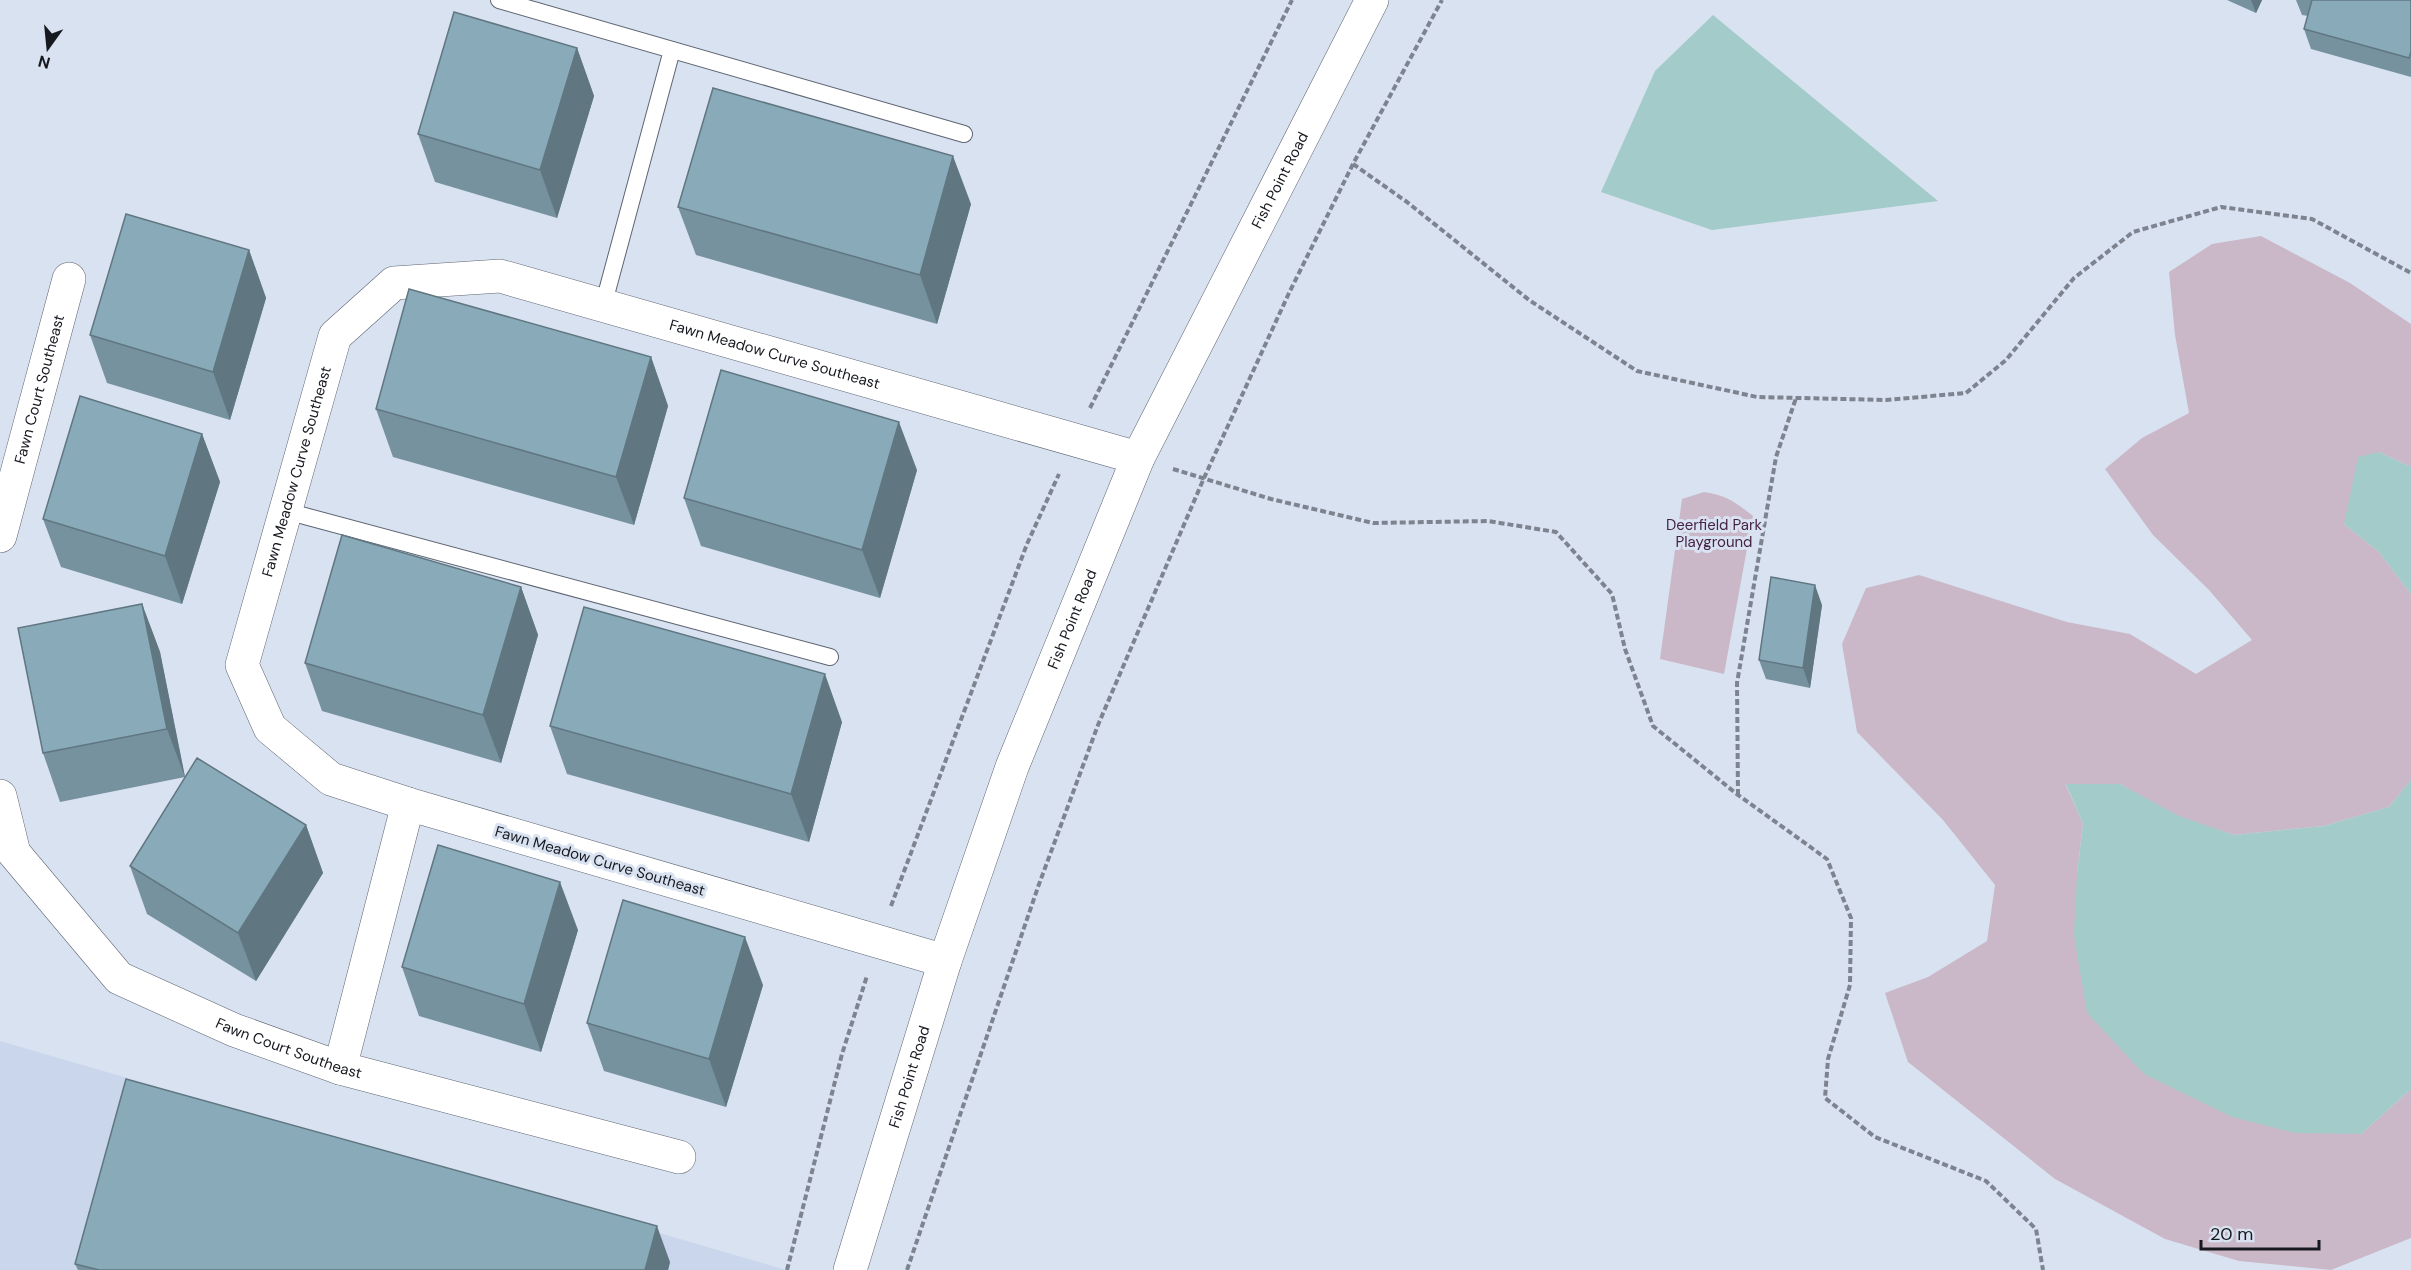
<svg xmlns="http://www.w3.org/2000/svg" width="2411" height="1270" font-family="'DM Sans',sans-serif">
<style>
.built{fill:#c9d6eb}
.green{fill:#cab8c8}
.water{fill:#a3cbc9}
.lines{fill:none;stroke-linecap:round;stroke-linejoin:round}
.service-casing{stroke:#5e6572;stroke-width:18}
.minor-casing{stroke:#5e6572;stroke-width:34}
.path{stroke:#7e848f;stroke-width:4;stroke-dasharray:6 3;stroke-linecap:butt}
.service{stroke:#fff;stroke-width:16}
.minor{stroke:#fff;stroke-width:33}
.wall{fill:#76929f}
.shaded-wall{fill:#607782}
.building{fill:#89aab9;stroke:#607782;stroke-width:1.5}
.labels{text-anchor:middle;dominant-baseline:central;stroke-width:6;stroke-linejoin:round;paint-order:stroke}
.street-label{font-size:15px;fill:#16191f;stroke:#d9e2f1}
.park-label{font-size:15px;fill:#462343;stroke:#d9e2f1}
</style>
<rect width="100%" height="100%" fill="#d9e2f1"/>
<polygon class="built" points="0,1041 786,1270 0,1270"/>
<g class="green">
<polygon points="2261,236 2350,283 2411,324 2411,467 2379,452 2344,524 2379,552 2411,594 2411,780 2389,807 2324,826 2234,835 2179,817 2120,784 2066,785 2083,824 2077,874 2361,1134 2411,1089 2411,1238 2331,1270 2239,1261 2165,1239 2055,1179 1908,1062 1885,993 1928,977 1987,941 1995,885 1943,820 1857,732 1842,644 1866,588 1919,575 2067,622 2130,634 2196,674 2252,640 2209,590 2153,535 2105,469 2142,438 2189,413 2175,335 2169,272 2212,244"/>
<path d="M1704,492C1728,496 1735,502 1753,516L1724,674L1660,659L1682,499Z"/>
</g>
<g class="water">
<polygon points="1713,15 1938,201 1712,230 1601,192 1655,71"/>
<polygon points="2379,452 2411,467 2411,594 2379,552 2344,524 2358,457"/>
<polygon points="2411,780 2411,1089 2361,1134 2295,1133 2232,1117 2144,1074 2087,1013 2074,936 2077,874 2083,824 2066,784 2120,784 2179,816 2234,835 2324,826 2389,807"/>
</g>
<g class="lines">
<g class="service-casing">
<g id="service">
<polyline points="499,0 964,134"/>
<polyline points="603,306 672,50"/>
<polyline points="286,511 830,657"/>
</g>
</g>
<g class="minor-casing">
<g id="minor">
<path id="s1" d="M0,536L69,279"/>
<path id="s2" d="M0,796L14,853L119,978L234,1030L340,1068L679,1157"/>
<path id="s3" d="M945,961L408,804L331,779L270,728L242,665L335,336L394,283L500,276L1138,458"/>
<polyline points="340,1068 408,804"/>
<path id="s4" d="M850,1270L945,961L1012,767L1138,458L1372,0"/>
</g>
</g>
<g class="path">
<polyline points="1353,164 1407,202 1529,300 1637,371 1757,397 1886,400 1966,393 2006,360 2074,278 2133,232 2221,207 2312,219 2411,273"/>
<polyline points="1090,408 1292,0"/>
<polyline points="1173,469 1271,499 1373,523 1488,521 1556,532 1612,594 1625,649 1653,726 1738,795 1827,859 1851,918 1850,985 1828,1059 1825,1098 1875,1137 1986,1181 2036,1229 2043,1270"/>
<polyline points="1738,795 1737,683 1776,457 1796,398"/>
<polyline points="891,906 1027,544 1059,474"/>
<polyline points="787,1270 842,1054 867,976"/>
<polyline points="907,1270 1038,887 1098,725 1204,478 1289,293 1353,164 1442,0"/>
</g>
<use href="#service" class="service"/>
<use href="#minor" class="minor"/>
</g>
<g class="wall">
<polygon points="2227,0 2262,0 2256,13"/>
<polygon points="2296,0 2411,0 2411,77 2311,49 2304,29 2308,16 2302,15"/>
<polygon points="577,48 594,96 557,218 435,182 418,134"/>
<polygon points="971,204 937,324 696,255 678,207"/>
<polygon points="249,250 266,298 230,420 107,383 90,335"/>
<polygon points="651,357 668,406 634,525 393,457 376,409"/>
<polygon points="202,434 220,482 182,604 61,567 43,519"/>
<polygon points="917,470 880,598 701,546 684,498"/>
<polygon points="521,587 538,635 501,763 322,711 305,663"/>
<polygon points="142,604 160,652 185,777 60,802 43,753"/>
<polygon points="1822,605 1810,688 1766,679 1759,660"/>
<polygon points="842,722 809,842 567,774 550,726"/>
<polygon points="306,825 323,873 256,981 147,914 130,866"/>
<polygon points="578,930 541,1052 419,1016 402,967"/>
<polygon points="763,985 726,1107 604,1071 587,1023"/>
<polygon points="670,1262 668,1270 78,1270 75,1264"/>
</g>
<g class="shaded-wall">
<polygon points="2251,0 2262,0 2256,13"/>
<polygon points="577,48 594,96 557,218 540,170"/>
<polygon points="953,156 971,204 937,324 920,275"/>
<polygon points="249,250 266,298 230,420 213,372"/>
<polygon points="651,357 668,406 634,525 616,477"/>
<polygon points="899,422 917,470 880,598 862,550"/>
<polygon points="202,434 220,482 182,604 165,556"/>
<polygon points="1815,585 1822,605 1810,688 1803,668"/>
<polygon points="521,587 538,635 501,763 483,715"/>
<polygon points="142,604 160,652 185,777 167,729"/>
<polygon points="825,674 842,722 809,842 791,794"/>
<polygon points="306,825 323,873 256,981 238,933"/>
<polygon points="560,882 578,930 541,1052 524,1004"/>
<polygon points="745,937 763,985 726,1107 709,1059"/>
<polygon points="657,1226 670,1262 668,1270 645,1270"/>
</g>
<g class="building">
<polygon points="2312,0 2411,0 2411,52 2409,58 2304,29"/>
<polygon points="454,12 577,48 540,170 418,134"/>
<polygon points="713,88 953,156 920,275 678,207"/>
<polygon points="126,214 249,250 213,372 90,335"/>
<polygon points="409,289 651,357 616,477 376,409"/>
<polygon points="721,370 899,422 862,550 684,498"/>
<polygon points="80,396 202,434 165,556 43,519"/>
<polygon points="342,535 521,587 483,715 305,663"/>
<polygon points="1771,577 1815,585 1803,668 1759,660"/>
<polygon points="142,604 167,729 43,753 18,628"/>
<polygon points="584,607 825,674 791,794 550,726"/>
<polygon points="197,758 306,825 238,933 130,866"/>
<polygon points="438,845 560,882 524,1004 402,967"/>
<polygon points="623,900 745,937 709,1059 587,1023"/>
<polygon points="126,1079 657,1226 645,1270 99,1270 75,1264"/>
</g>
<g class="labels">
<g class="street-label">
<text stroke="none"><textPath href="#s4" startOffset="1174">Fish Point Road</textPath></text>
<text stroke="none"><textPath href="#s3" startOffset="1602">Fawn Meadow Curve Southeast</textPath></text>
<text stroke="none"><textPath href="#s1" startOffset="152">Fawn Court Southeast</textPath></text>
<text stroke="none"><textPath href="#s3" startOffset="990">Fawn Meadow Curve Southeast</textPath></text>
<text stroke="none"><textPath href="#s4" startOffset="688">Fish Point Road</textPath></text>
<text transform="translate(600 861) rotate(16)">Fawn Meadow Curve Southeast</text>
<text stroke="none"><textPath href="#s2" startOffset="406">Fawn Court Southeast</textPath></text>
<text stroke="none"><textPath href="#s4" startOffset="202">Fish Point Road</textPath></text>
</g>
<g class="park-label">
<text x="1714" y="525">Deerfield Park<tspan x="1714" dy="17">Playground</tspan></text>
</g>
</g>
<g transform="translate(48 48) rotate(195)" stroke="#d9e2f1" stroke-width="4.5" paint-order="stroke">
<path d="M0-4.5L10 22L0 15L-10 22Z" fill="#16191f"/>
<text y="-9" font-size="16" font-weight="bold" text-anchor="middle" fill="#16191f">N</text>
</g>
<path d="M2201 1240v9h118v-9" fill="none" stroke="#16191f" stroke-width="3"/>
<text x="2210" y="1240" font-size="18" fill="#16191f" stroke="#d9e2f1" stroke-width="4.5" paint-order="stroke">20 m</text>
</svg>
